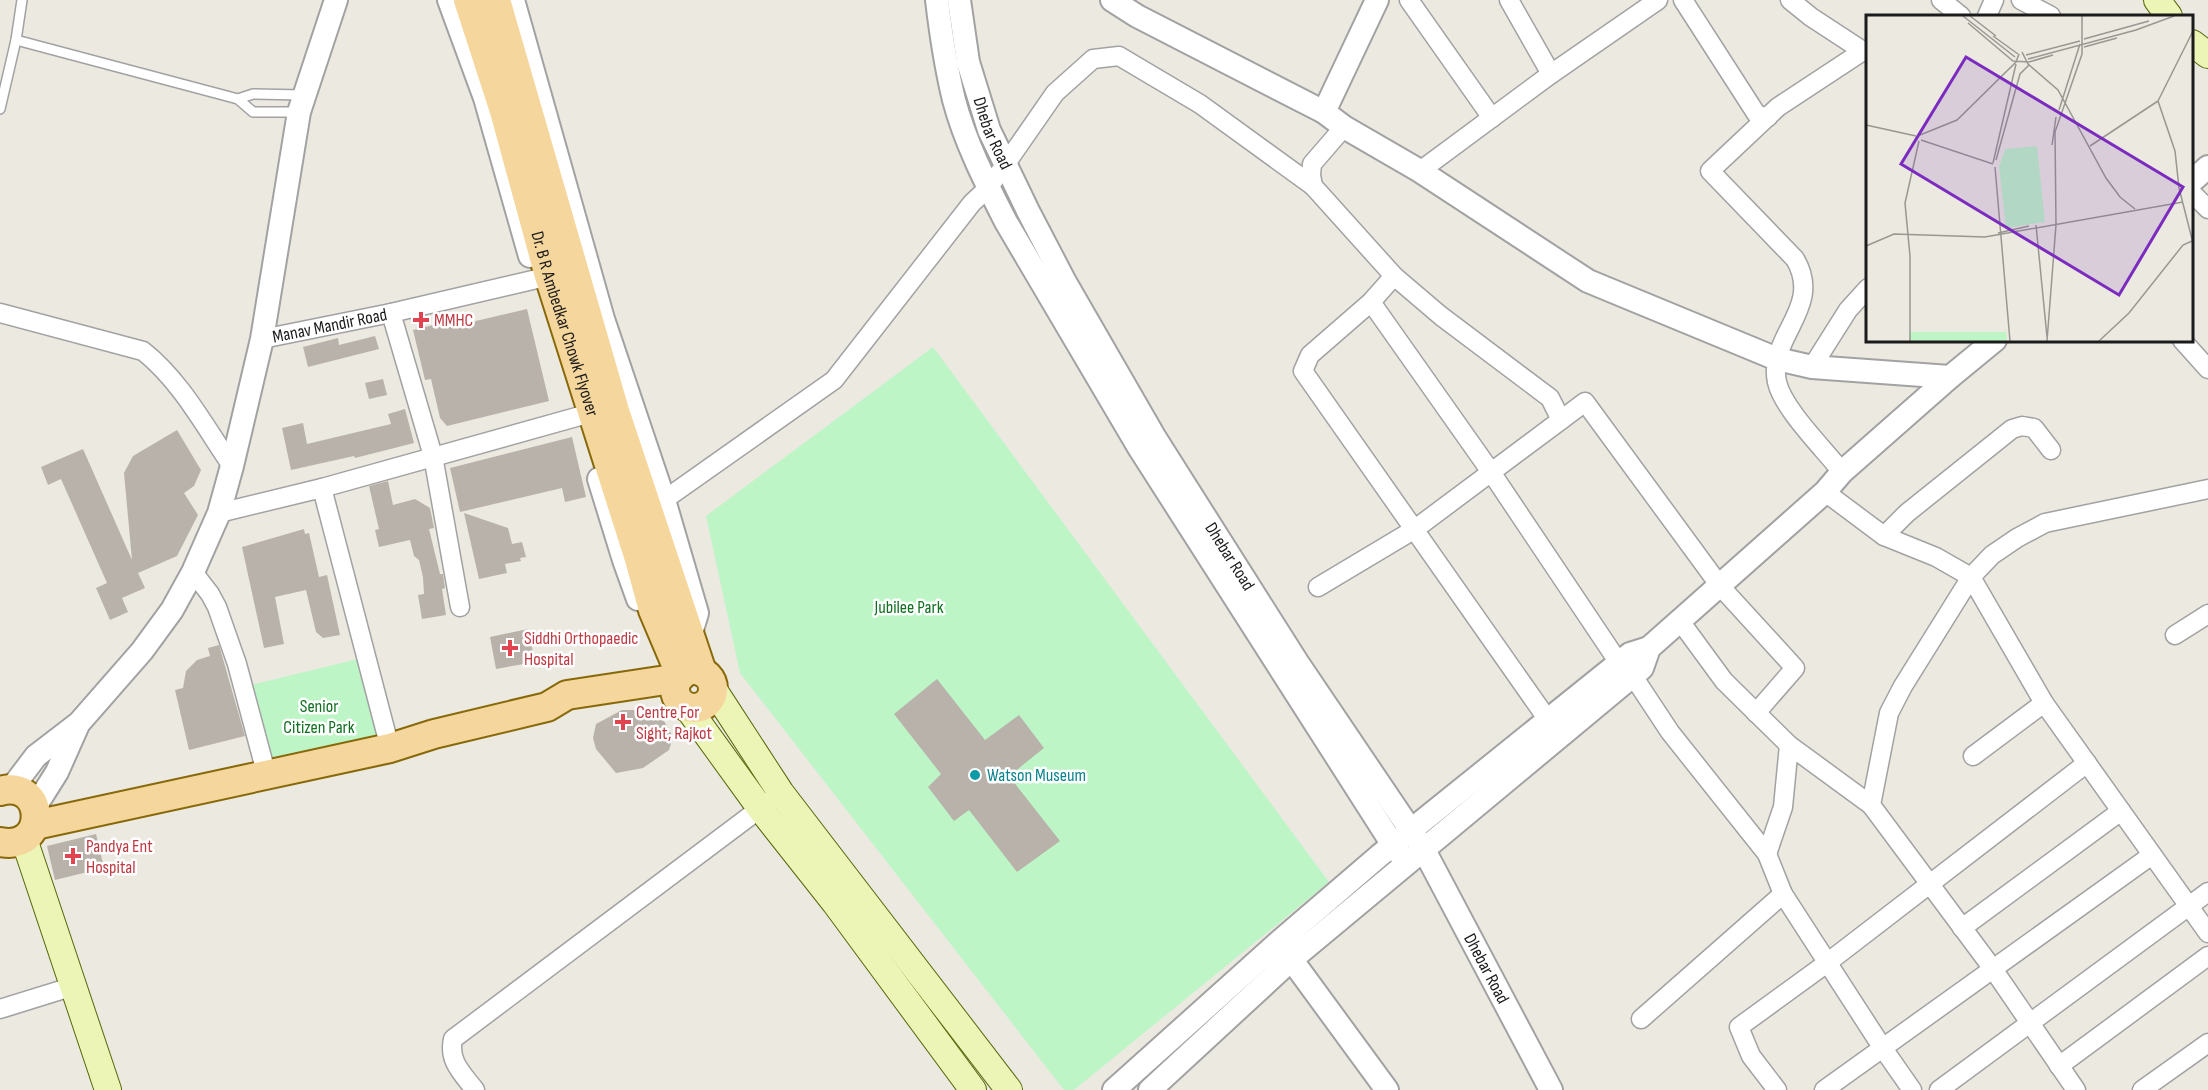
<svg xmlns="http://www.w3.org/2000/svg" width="2208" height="1090" font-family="'Sofia Sans Condensed',sans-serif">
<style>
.park{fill:#bef5c7}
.building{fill:#b8b2aa}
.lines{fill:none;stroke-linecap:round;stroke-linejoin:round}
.service-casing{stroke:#a2a2a2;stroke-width:12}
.minor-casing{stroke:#a2a2a2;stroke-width:21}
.tertiary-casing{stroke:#a2a2a2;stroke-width:26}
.secondary-casing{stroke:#56680b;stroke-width:28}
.primary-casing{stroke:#886909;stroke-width:32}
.service{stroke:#fff;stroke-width:9}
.minor{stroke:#fff;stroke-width:18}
.tertiary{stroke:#fff;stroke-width:22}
.secondary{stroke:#ecf5b5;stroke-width:26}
.primary{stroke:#f5d69c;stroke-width:28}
.health-dot{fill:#e0444e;stroke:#fff;stroke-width:2}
.culture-dot{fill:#0f9aa8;stroke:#fff;stroke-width:2}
.labels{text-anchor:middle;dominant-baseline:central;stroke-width:5;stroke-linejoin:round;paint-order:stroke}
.street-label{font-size:18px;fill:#1b1b1b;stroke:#fff}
.health-label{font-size:18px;fill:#be3a42;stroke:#fff;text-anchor:start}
.park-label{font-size:18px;fill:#117021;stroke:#fff}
.culture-label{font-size:18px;fill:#0d838f;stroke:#fff;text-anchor:start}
.inset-road{fill:none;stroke:#989791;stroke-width:1.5}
.view{fill:#7b2cbf;fill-opacity:0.15;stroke:#7b2cbf;stroke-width:3}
.inset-edge{fill:none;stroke:#1b1b1b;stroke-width:3}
</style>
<rect width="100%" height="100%" fill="#ece9e0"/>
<g class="park">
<polygon points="933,347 1329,882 1074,1090 1064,1090 740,673 706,516"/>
<polygon points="366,657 390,748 267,776 247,686"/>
</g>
<g class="building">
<polygon points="527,309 549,401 447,426 440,418 431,379 425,380 413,330 449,321 450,327"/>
<polygon points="375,336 379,349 308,367 303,347 338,338 339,345"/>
<polygon points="383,379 387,395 369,399 365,383"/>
<polygon points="405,409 414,443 355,458 354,456 291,470 282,428 303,423 307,444 391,424 388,414"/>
<polygon points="177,430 201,470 194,486 184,493 198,515 177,556 138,573 145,588 122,598 128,612 110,620 96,588 107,583 61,479 48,485 41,467 83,449 132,560 124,473 133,456"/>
<polygon points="572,437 586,497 565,502 562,488 460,512 450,468"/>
<polygon points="388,481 393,505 415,499 430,508 434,528 429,529 440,574 443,574 445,588 442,589 446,615 422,619 418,595 424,594 423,577 419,560 414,556 410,540 379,547 375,530 379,529 369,486"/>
<polygon points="464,513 508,528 512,544 522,542 526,557 520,558 521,561 505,564 507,573 479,579"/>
<polygon points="304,529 305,534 309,533 319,577 327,575 340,635 323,638 316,632 306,590 275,597 284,644 264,648 242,547"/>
<polygon points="528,629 535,662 496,669 490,637"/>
<polygon points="219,645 245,736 189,750 175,690 183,688 186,671 197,660 210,656 208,648"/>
<polygon points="937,679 985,740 1019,715 1044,748 1009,776 1060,841 1017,872 969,810 954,821 928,787 941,774 894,714"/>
<polygon points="622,710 638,710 664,721 673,737 669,750 643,768 616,773 596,749 593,738 596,724"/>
<polygon points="96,834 104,868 55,880 47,846"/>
</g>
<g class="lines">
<g class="service-casing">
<g id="service">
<polyline points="16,40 238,99 253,112 298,112"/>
<polyline points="238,99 253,94 303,95"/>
<polyline points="0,109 16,40 22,0"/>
</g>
</g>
<g class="minor-casing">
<g id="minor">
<polyline points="1409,0 1492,118"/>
<polyline points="1509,0 1551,74"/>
<polyline points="1683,0 1757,115 1768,117"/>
<polyline points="1790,0 1811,17 1863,51 1868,51"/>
<polyline points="1941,0 1961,16"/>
<polyline points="2021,0 2051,16"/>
<polyline points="1987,16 1994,0"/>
<polyline points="1420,171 1551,74 1658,0"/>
<polyline points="2192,193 2208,209"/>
<polyline points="1394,276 1371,302 1310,355 1303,371 1548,720"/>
<polyline points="1371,302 1491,472 1619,663"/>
<path d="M0,313L143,351C181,381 205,427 232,466"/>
<polyline points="391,313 433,456 460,607"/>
<path id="s1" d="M262,339L391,313L537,279"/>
<polyline points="2182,340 2208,369"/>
<polyline points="1812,367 1848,310 1868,288"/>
<polyline points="1561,420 1585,402 1720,586 1795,668 1756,713"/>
<path d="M1842,472C1824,449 1783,409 1777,382C1767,336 1824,308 1795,259L1710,171L1778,107L1863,51"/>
<polyline points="322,488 390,748"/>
<polyline points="1825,492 1884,536 1936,557 1971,577 2044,703 2208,933"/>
<polyline points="664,500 834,380 972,203 988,188 1005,165 1055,93 1093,59 1119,56 1200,104 1313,186"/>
<polyline points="219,513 322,488 580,416"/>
<polyline points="1884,536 1907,513 2012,429 2022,426 2034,428 2051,450"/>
<polyline points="193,572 210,594 217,607 237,664 267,776"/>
<polyline points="1318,587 1415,529 1561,420 1550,398 1441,316 1394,276 1313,186 1311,175 1312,164 1344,127"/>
<polyline points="1680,621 1724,681 1789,745 1871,805"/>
<polyline points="2175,635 2208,614"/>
<polyline points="1633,676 1670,732 1767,854 1783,894 1882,1047 1912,1090"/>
<polyline points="1973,756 2044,703"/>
<polyline points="1767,854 1783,807 1789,745"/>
<polyline points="1962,928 2121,811"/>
<polyline points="0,1009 74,986"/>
<polyline points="1641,1019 1783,894"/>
<polyline points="2059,1066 2208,956"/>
<path d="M475,1090C462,1073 448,1061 453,1039L770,801"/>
<polyline points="1777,1090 1751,1056 1739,1027 1827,963 2087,763"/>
<polyline points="1824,1090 2152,855"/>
<polyline points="1939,1090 2208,892"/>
<polyline points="2076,1090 1993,969 1871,805 1889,713 1903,686 1971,577 1992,555 2017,538 2045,523 2208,489"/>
<polyline points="2142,1090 2208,1043"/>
</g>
</g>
<g class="tertiary-casing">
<g id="tertiary">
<polyline points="449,0 485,98 530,256"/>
<polyline points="513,0 603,319 664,500 697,613 691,633"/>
<path d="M937,0C941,34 946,67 954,100C965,142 986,183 1006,222L1138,446L1393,845L1407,863"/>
<path id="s2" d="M959,0L968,62L989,130L1028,211L1065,282L1155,438L1297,662L1424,850L1551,1090"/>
<polyline points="1112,0 1137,16 1324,112 1344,127 1420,171 1588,281 1777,359 1812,367 1950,377"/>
<polyline points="1324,112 1377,0"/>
<polyline points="2192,181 2208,167"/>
<polyline points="599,479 624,560 638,599"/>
<polyline points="11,789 36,756 79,723 142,651 172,610 193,572 219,513 232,466 262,339 299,112 336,0"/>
<polyline points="35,807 57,772 77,727"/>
<polyline points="1283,948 1387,1090"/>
<polyline points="1114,1090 1279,942 1379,856 1630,654 1649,648 1825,492 1842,472 1950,377 1995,340"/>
<polyline points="1150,1090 1292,959 1642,668 1649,648"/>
</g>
</g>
<g class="secondary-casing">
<g id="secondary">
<polyline points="2157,0 2169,16"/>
<polyline points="2192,43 2208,55"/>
<polyline points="714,690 781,793 1009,1090"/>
<polyline points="687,707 760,808 835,903 973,1090"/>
<polyline points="24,839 108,1090"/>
</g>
</g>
<g class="primary-casing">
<g id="primary">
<path id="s3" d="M468,0L504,111L549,276L639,559L653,610L681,676"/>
<polyline points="496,0 615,411 702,672"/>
<circle cx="694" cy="689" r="19"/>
<path d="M0,791C46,778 49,852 0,842"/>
<polyline points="35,825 390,748 434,734 547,707 567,695 679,678"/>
</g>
</g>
<use href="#service" class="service"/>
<use href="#minor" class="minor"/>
<use href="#tertiary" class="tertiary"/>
<use href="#secondary" class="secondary"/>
<use href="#primary" class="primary"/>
</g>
<g class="health-dot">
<path d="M418 311h6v6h6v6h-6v6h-6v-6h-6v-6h6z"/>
<path d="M507 639h6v6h6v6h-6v6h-6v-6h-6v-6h6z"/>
<path d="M620 713h6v6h6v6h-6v6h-6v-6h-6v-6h6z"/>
<path d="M70 847h6v6h6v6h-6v6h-6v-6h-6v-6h6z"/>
</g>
<circle class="culture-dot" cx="975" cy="775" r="6"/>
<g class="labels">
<g class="street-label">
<text stroke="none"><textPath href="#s2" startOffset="138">Dhebar Road</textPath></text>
<text stroke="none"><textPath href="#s3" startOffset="338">Dr. B R Ambedkar Chowk Flyover</textPath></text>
<text stroke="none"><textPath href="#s1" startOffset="69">Manav Mandir Road</textPath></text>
<text stroke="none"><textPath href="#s2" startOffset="624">Dhebar Road</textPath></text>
<text stroke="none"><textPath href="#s2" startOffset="1110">Dhebar Road</textPath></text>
</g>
<g class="health-label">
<text x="434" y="320">MMHC</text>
<text x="524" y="638">Siddhi Orthopaedic<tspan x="524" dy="21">Hospital</tspan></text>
<text x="636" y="712">Centre For<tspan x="636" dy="21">Sight, Rajkot</tspan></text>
<text x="86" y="846">Pandya Ent<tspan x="86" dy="21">Hospital</tspan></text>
</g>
<g class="park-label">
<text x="909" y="607">Jubilee Park</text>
<text x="319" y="706">Senior<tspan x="319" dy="21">Citizen Park</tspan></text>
</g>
<g class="culture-label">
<text x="987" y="775">Watson Museum</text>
</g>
</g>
<g transform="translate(1866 15)">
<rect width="327" height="327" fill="#ece9e0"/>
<path d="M171,131L179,207L140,213L133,152L139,134ZM43,317H140L141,326H44Z" fill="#bef5c7"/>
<path class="inset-road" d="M97,1L149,42M104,1L130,21M102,8L147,46L163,47L187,40M327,16L292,86L309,136L313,173L327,228M127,21L152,39M218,24L283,6M218,32L251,23M156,37L162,49L192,75L240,163L254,182L269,194M160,40L214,26M162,44L270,15L308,1M193,95L214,29M0,110L50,121M54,120L91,105L150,47L153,39M55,125L127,149M186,130L190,102M224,131L292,86M130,145L154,59L163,50M127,148L150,49M129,152L144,326M170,210L181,322M132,218L163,211M0,231L28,219L119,222L317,187M44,326V241L39,188L53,126M181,326L190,210L189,117L216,39V1M233,326L263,298L317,230L326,226"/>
<path class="view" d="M100,42L317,172L253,280L35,149Z"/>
<rect width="327" height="327" class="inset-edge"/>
</g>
</svg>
